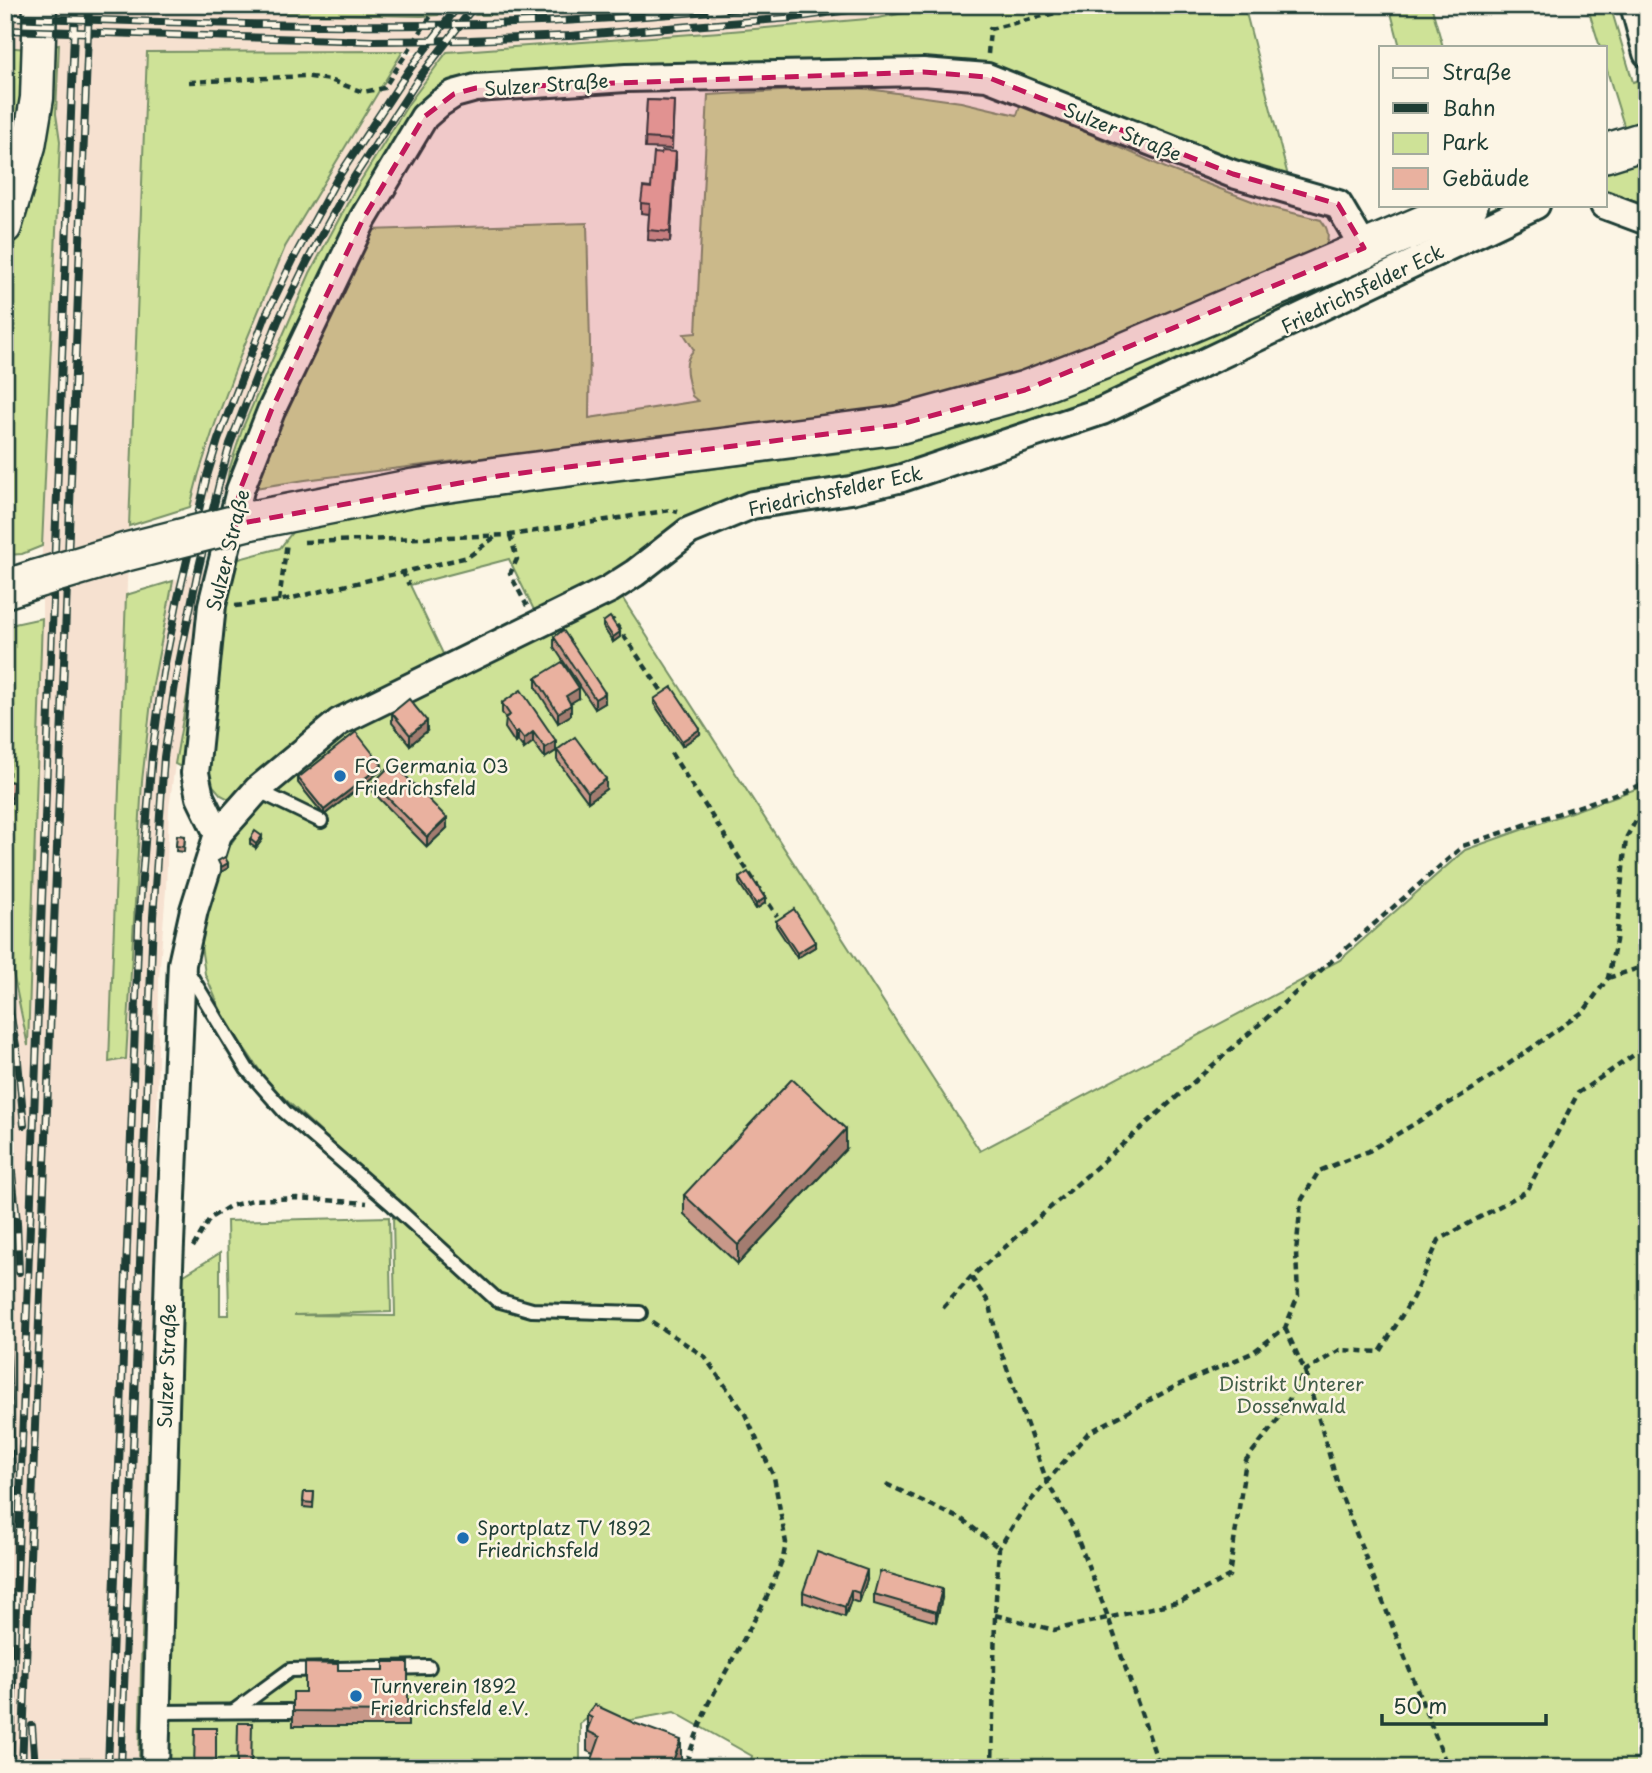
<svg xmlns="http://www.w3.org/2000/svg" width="1652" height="1773" font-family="'Playpen Sans',sans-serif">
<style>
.built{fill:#f6e1d0}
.green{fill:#cee297;stroke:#769066;stroke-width:2;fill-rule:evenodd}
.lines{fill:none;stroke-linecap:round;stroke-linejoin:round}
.service-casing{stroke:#1f3d34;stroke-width:18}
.minor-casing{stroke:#1f3d34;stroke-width:32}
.tertiary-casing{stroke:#1f3d34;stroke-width:37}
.secondary-casing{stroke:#1f3d34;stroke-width:42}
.path{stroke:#1f3d34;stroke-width:4.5;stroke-dasharray:7 5;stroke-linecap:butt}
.service{stroke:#fcf5e5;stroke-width:12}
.minor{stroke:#fcf5e5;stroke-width:26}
.tertiary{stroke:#fcf5e5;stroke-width:32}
.secondary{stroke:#fcf5e5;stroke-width:37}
.rail-casing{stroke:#1f3d34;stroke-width:8}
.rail{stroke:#fcf5e5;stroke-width:5;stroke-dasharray:16;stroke-linecap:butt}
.secondary-bridge-casing{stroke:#1f3d34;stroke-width:42;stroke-linecap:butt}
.secondary-bridge{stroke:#fcf5e5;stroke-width:37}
.wall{fill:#c89889;stroke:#1f3d34;stroke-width:2}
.shaded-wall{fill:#a37c6f;stroke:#1f3d34;stroke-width:2}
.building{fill:#e9b19f;stroke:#1f3d34;stroke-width:2}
.marked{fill:#c2185b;fill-opacity:0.2;stroke:#c2185b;stroke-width:5;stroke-dasharray:14 9;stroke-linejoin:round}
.poi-dot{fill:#1f6fb2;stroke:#fcf5e5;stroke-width:2.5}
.labels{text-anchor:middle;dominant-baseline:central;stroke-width:5;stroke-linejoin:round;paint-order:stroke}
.street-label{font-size:19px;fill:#1f3d34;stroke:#fcf5e5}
.poi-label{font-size:19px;fill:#1f3d34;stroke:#fcf5e5;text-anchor:start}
.park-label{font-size:19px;fill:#425e48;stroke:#fcf5e5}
</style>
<rect width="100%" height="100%" fill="#fcf5e5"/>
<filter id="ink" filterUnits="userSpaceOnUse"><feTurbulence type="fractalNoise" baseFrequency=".0143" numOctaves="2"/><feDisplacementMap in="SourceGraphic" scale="14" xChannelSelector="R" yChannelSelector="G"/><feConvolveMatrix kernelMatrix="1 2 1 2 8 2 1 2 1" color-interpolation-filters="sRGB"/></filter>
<g filter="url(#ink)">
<polygon class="built" points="60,5 144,5 145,10 421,16 438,15 446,5 485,5 478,15 666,9 699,5 946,5 878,18 720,32 447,52 409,103 353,193 310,273 243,427 229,470 225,493 190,507 199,473 215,424 244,346 285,247 400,56 434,52 147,53 109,1061 126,1058 142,781 153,684 173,581 213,566 202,610 175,764 169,808 166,889 159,979 155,1267 141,1670 139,1768 5,1768 5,934 16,994 27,1042 42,618 42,546 60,141 56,114 59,45 27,49 5,47 5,7 60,10"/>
<g class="green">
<polygon points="144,5 446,5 438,15 421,16 144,10"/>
<polygon points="485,5 699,5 666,9 476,15"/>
<path d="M946,5H1244L1289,180L1232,166L994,74L620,70L454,78L438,90L369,230L587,223L590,344L589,418L698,401L692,396C688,380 681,362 694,350L684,334L696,333L708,95L854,87L961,102L1017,115L1021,103L1168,169L1265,206L1321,220C1323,223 1326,226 1327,230C1332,248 1313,257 1301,264L980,390L808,421L463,460L305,480L225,493L229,470L243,427L310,273L353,193L409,103L447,52L720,32L878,18Z"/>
<polygon points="1389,5 1431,5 1443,47 1400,47"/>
<polygon points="1587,5 1610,5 1633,82 1646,78 1647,123 1625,129 1605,64 1605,47 1600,47"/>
<polygon points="59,44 56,114 60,141 42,546 22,554 7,555 5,555 5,47 27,49"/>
<polygon points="403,51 285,247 244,346 215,424 199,473 190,507 129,526 147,52"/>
<polygon points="1647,158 1647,214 1605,198 1605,169"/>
<path d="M1500,205H1523L1102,404L738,521L693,544L610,579L980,1151L1340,960L1465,850L1647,785V1768H749L752,1756L674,1712L626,1721L593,1714L580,1724V1768H139L141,1670L152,1334L177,1329L176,1280L220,1253V1315H229L227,1221L389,1217L391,1312L294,1315L395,1316L393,1217L403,1208L269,1084L225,1020L205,974L199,932L212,874L252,811L221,795L210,782L175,764L202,610L213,566L280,548L294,530L308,524L512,493L858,451L915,438L1392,253ZM509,559L537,616L445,658L410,585Z"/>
<polygon points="173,581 153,684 142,781 126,1059 109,1062 126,595"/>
<polygon points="42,618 28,1046 5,934 5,626"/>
</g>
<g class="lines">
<g class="service-casing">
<g id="service">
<polyline points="257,790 321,821"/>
<polyline points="187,970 247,1069 285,1112 393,1205 497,1300 532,1310 640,1313"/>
<polyline points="234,1711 290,1670 429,1667"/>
<polyline points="156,1712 290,1711"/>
</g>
</g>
<g class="minor-casing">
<g id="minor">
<polyline points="1634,5 1647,53"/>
<polyline points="1604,205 1647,221"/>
<polyline points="218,834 200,797 195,773 212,605 240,490 271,411 363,219 424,117 440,103 454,94 476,88 626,78 923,72 987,77 1233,174 1338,204 1364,248"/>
<polyline points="155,1768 169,1267 182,964 194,910 218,834 257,790 339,722 610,589 635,573 689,531 752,505 851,490 902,478 1102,411 1536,205"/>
</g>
</g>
<g class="tertiary-casing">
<polyline id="tertiary" points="5,227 29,146 37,98 40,5"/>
</g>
<g class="secondary-casing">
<g id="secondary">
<polyline points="1605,153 1647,140"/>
<polyline points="248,521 414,488 498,476 898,425 1025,390 1119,354 1469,205"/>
<polyline points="5,589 36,579"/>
</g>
</g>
<g class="path">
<polyline points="988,54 990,29 1088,5"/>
<polyline points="189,82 304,76 330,80 363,92 384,88 438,5"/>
<polyline points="510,535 517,559 510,574 527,606"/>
<polyline points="304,542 510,535 671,510 678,512"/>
<polyline points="402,571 409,585"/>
<polyline points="279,601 287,542"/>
<polyline points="235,606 279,601 468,557 495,537"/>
<polyline points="607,620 613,620 661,690"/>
<polyline points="5,726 10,729 8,776"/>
<polyline points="671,753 777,916"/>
<polyline points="1608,978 1642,967 1647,979"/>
<polyline points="193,1247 210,1218 230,1206 253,1200 297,1198 367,1203"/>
<polyline points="971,1277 990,1304 997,1340 1047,1482 1073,1527 1108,1617 1160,1768"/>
<polyline points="943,1308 971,1277 1463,846 1647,783"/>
<polyline points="652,1322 704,1356 745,1414 774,1477 786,1543 783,1558 767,1597 708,1704 684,1768"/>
<polyline points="1285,1328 1305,1371 1340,1492 1448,1768"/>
<polyline points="886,1484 963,1520 999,1548"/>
<polyline points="995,1615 1054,1630 1182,1601 1229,1576 1246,1460 1277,1421 1305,1371 1340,1350 1380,1352 1413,1297 1439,1240 1527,1191 1578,1093 1647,1046"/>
<polyline points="992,1768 995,1615 999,1548 1023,1510 1088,1433 1178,1385 1252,1353 1285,1328 1298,1296 1296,1253 1301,1201 1319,1171 1369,1151 1476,1087 1584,1011 1608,978 1616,941 1626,838 1647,801"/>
</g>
<use href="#service" class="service"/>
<use href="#minor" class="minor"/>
<use href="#tertiary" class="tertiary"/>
<use href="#secondary" class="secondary"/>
<g class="rail-casing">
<g id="rail">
<path d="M5,17C164,22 323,28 482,24C583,22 683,13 784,5"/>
<polyline points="5,30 373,41 470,40 569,36 791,18 885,5"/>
<polyline points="5,985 17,1051 24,1125"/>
<polyline points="5,1105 17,1222 19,1272"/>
<polyline points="5,1306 12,1471"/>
<polyline points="32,1726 35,1768"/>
<polyline points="10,1768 75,5"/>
<polyline points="22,1768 89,5"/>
<polyline points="108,1768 139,916 152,755 163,673 178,598 207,476 218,440 266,315 296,254 337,179 409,70 459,5"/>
<polyline points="121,1768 153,917 164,757 176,678 197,575 220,480 230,444 278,321 308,260 349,185 419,78 475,5"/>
</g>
</g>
<use href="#rail" class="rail"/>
<g class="secondary-bridge-casing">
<polyline id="secondary-bridge" points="36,579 126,552 248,521"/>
</g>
<use href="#secondary-bridge" class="secondary-bridge"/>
</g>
<g class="wall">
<polygon points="647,100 674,101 672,149 645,148"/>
<polygon points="676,162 670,242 648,240 649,214 641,213 641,203 651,188"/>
<polygon points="603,622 620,637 613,642 603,627"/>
<polygon points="554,637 605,703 595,709 554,647"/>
<polygon points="536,678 579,698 570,703 571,715 558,723 536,688"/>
<polygon points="654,699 700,734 682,746 654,704"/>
<polygon points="502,703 556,751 545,758 533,742 524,749 518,741 515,743 505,728 506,718 502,713"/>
<polygon points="392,713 427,731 410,745 392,723"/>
<polygon points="557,750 606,789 588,802 557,760"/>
<polygon points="382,770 324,815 298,783 298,778"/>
<polygon points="5,781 13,782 12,803 5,802"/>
<polygon points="373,783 447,828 427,847 373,792"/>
<polygon points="177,835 185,836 184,852 176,851"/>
<polygon points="250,839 262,840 256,848 250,844"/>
<polygon points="739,878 765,903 756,909 739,883"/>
<polygon points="776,921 815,947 797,958 776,926"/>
<polygon points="846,1149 738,1264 684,1214 684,1195"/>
<polygon points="304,1492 314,1492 313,1508 303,1507"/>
<polygon points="867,1580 859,1603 851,1600 845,1617 803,1602 803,1592"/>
<polygon points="874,1594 942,1598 936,1622 874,1604"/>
<polygon points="408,1662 408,1726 293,1726 293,1692 305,1692 338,1670 384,1670"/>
<polygon points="587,1715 681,1759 594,1754 587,1751"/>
</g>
<g class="shaded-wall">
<polygon points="676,152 676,162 670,242 670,232"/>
<polygon points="620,632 620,637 613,642 613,637"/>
<polygon points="579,688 579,698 566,706 566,696"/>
<polygon points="605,693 605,703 595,709 595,699"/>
<polygon points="571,705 571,715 558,723 558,713"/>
<polygon points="427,721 427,731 410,745 410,735"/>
<polygon points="700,729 700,734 682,746 682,741"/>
<polygon points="518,731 518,741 515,743 515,733"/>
<polygon points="533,732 533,742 524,749 524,739"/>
<polygon points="556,741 556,751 545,758 545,748"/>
<polygon points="382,765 382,770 324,815 324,810"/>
<polygon points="606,779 606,789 588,802 588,792"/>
<polygon points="447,818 447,828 427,847 427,837"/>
<polygon points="262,836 262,840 256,848 256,844"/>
<polygon points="228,863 228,868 221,872 221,867"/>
<polygon points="765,898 765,903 756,909 756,904"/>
<polygon points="815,942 815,947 797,958 797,953"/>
<polygon points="846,1129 846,1149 738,1264 738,1245"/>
<polygon points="867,1570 867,1580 859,1603 859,1593"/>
<polygon points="942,1589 942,1598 936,1622 936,1612"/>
<polygon points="851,1590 851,1600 845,1617 845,1607"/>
<polygon points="681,1740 681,1759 677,1768 670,1768"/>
</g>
<g class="building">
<polygon points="647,100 674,101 672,140 645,138"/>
<polygon points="662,151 676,152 670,232 648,230 650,204 641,203 643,187 651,188 654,153 661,154"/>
<polygon points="610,617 620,632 613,637 603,622"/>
<polygon points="563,630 605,693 595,699 554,637"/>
<polygon points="562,662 579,688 566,696 571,705 558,713 536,678"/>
<polygon points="672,687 700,729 682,741 654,699"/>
<polygon points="521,690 556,741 545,748 533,732 524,739 518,731 515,733 505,718 510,715 502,703"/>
<polygon points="409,699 427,721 410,735 392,713"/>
<polygon points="356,732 382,765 324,810 298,778"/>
<polygon points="575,737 606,779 588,792 557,750"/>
<polygon points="393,763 447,818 427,837 373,783"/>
<polygon points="5,781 13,782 12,798 5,797"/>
<polygon points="255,831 262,836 256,844 250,839"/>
<polygon points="177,835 185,836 184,847 176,846"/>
<polygon points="225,857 228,863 221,867 218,861"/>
<polygon points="748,872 765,898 756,904 739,878"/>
<polygon points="794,909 815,942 797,953 776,921"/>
<polygon points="792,1079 846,1129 738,1245 684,1195"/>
<polygon points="304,1492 314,1492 313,1503 303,1502"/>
<polygon points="817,1552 867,1570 859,1593 851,1590 845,1607 803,1592"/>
<polygon points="880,1571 942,1589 936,1612 874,1594"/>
<polygon points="384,1662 408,1662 408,1712 293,1711 293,1692 305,1692 305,1663 338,1664 338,1670 384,1670"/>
<polygon points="595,1705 634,1723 681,1740 670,1768 589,1768 600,1737 587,1731 592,1718 587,1715"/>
<polygon points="238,1723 252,1723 251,1768 237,1768"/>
<polygon points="195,1728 216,1728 216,1768 194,1768"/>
</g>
</g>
<path class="marked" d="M923,72L987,77L1233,174L1338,204L1364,248L1025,390L898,425L498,476L232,525L240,490L271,411L363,219L424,117L454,94L476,88Z"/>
<g class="poi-dot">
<circle cx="340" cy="776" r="7"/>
<circle cx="463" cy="1538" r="7"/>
<circle cx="356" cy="1696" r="7"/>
</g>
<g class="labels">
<g class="street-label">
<text transform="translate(546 84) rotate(-4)">Sulzer Straße</text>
<text transform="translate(1123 131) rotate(22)">Sulzer Straße</text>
<text transform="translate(1362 288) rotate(-26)">Friedrichsfelder Eck</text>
<text transform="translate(835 490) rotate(-12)">Friedrichsfelder Eck</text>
<text transform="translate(227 550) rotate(-76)">Sulzer Straße</text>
<text transform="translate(166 1366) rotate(-88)">Sulzer Straße</text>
</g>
<g class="poi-label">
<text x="354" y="765">FC Germania 03<tspan x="354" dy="22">Friedrichsfeld</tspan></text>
<text x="477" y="1527">Sportplatz TV 1892<tspan x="477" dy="22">Friedrichsfeld</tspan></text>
<text x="370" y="1685">Turnverein 1892<tspan x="370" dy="22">Friedrichsfeld e.V.</tspan></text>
</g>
<g class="park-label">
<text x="1291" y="1383">Distrikt Unterer<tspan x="1291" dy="22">Dossenwald</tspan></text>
</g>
</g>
<rect width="1652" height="1773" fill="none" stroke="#fcf5e5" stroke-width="28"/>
<rect x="14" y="14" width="1624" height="1745" fill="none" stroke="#1f3d34" stroke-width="2.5" filter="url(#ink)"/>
<rect x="1379" y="46" width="228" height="161" fill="#fcf5e5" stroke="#a4ab9e" stroke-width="2"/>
<rect x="1393" y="68" width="35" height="10" fill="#fcf5e5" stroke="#a4ab9e" stroke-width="2"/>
<text x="1442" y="80" font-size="21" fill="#1f3d34">Straße</text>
<rect x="1393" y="103" width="35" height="10" fill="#1f3d34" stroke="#a4ab9e" stroke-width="2"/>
<text x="1442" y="116" font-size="21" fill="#1f3d34">Bahn</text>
<rect x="1393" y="133" width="35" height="21" fill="#cee297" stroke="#a4ab9e" stroke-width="2"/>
<text x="1442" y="150" font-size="21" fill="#1f3d34">Park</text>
<rect x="1393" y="168" width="35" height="21" fill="#e9b19f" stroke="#a4ab9e" stroke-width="2"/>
<text x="1442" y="186" font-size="21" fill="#1f3d34">Gebäude</text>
<path d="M1382 1714v10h164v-10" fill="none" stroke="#1f3d34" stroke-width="3.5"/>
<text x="1393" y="1714" font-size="21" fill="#1f3d34" stroke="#fcf5e5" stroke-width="5" paint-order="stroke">50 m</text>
</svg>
